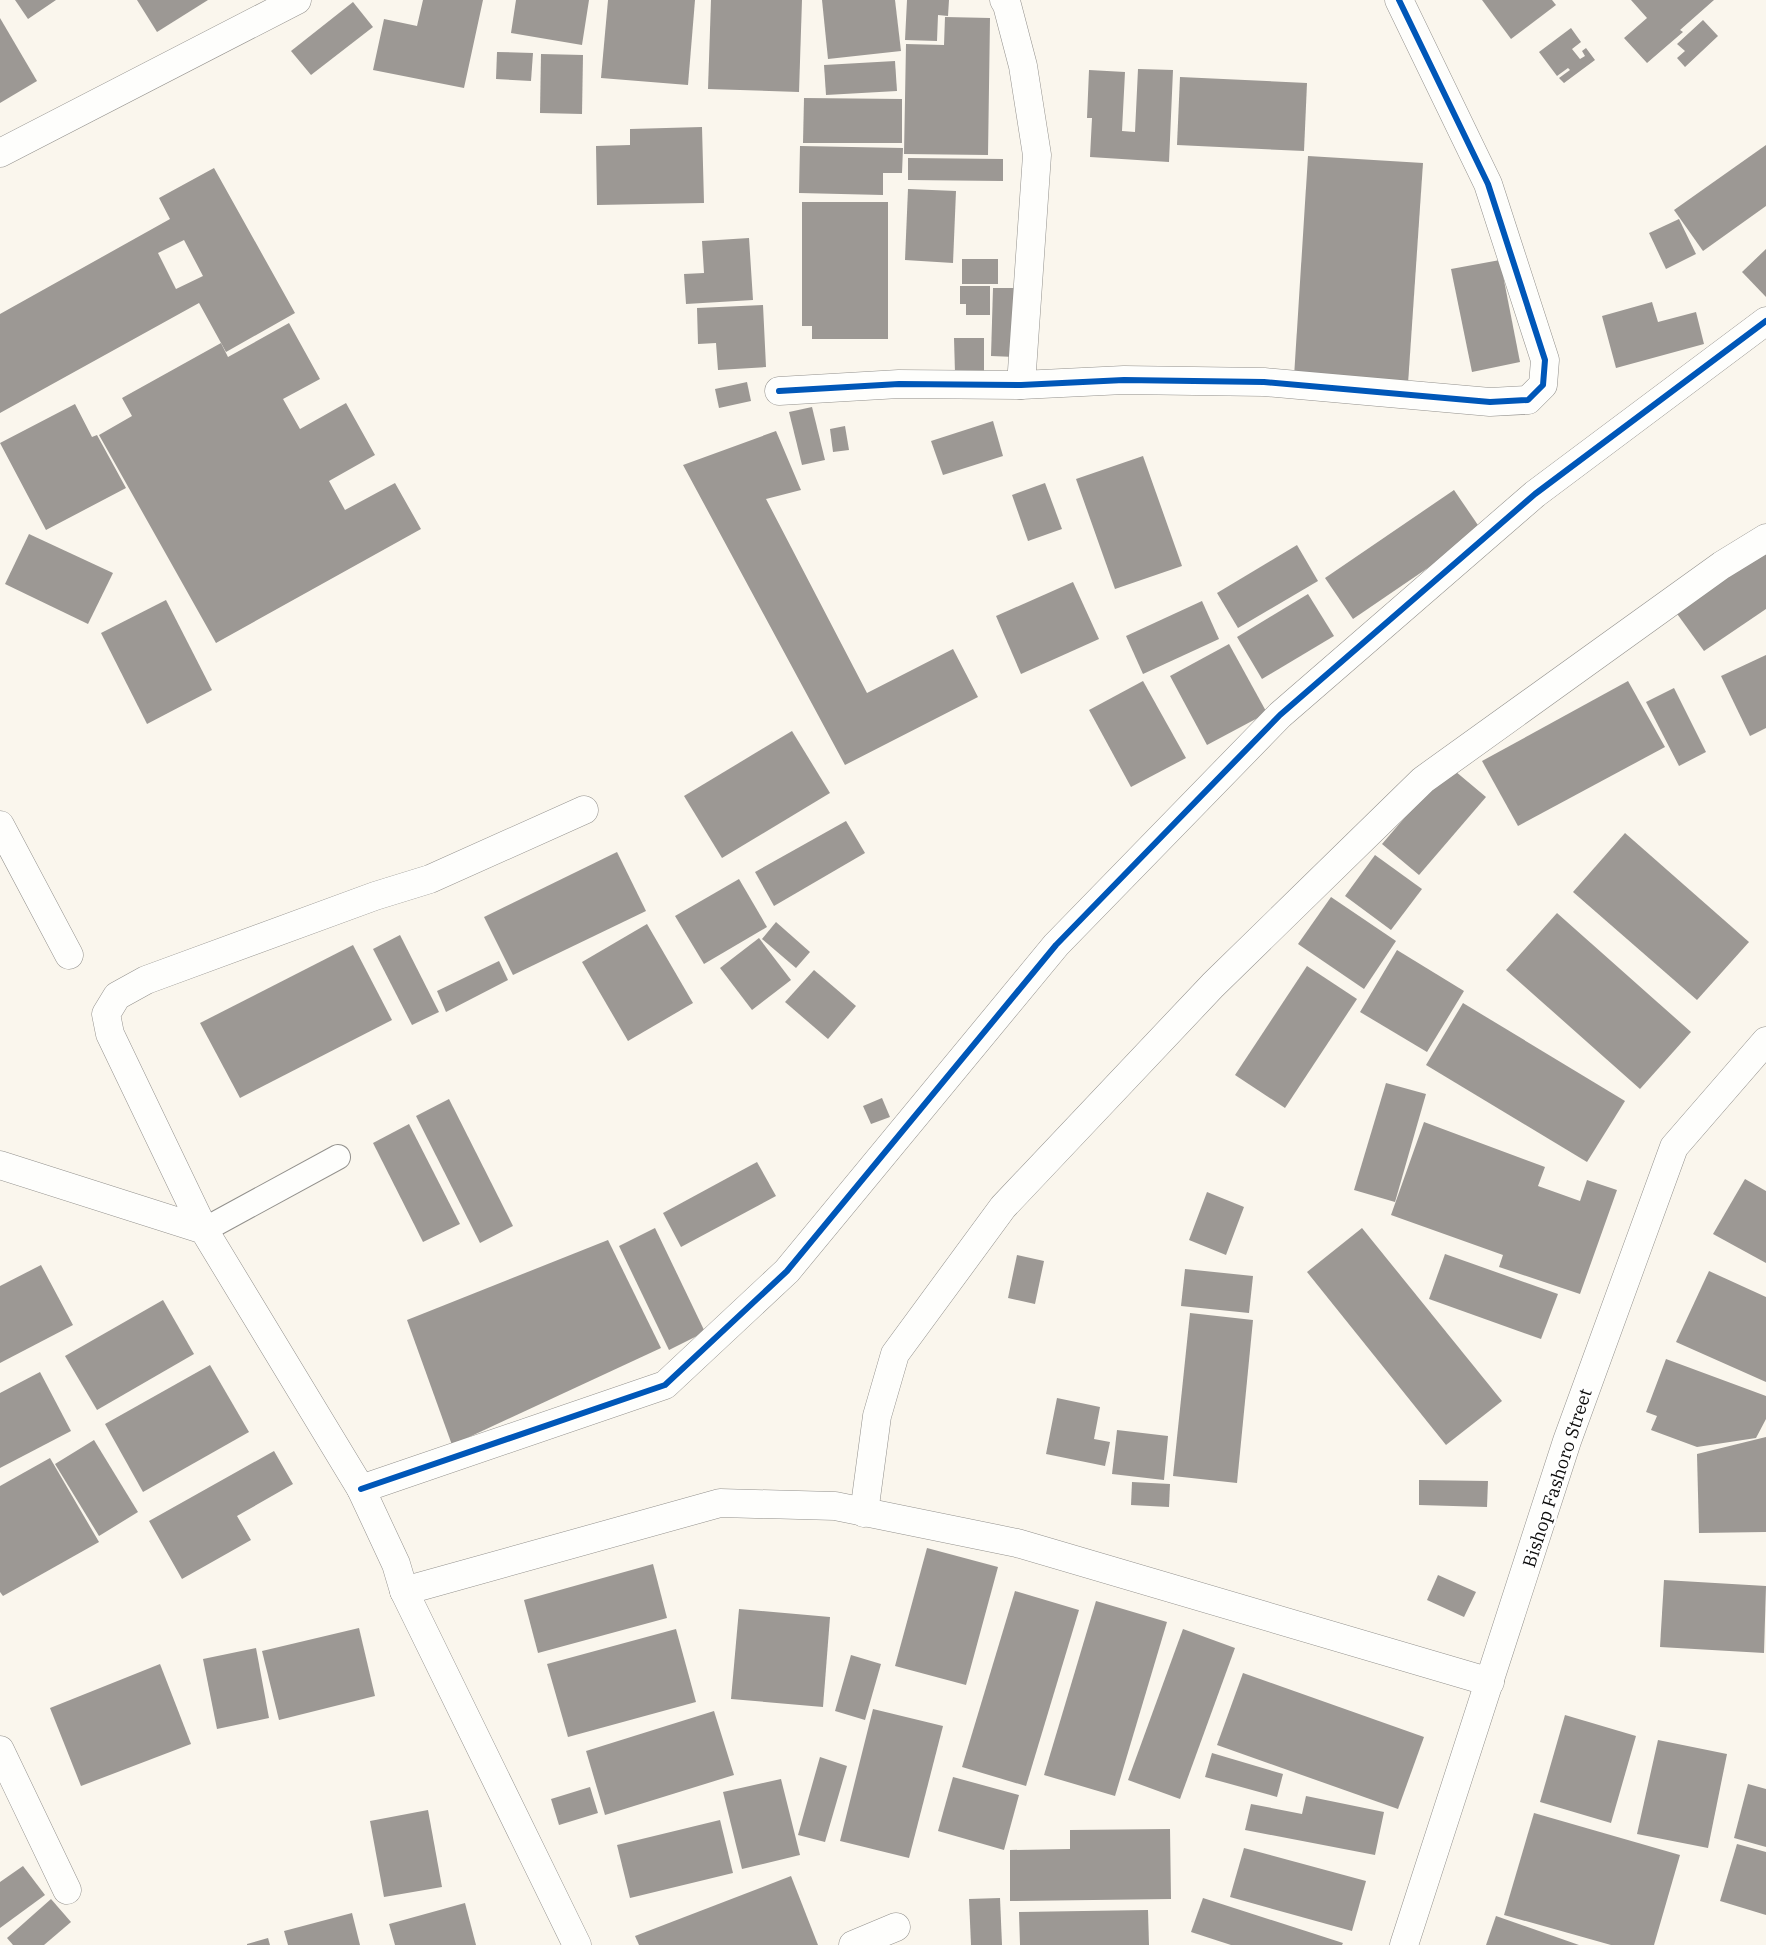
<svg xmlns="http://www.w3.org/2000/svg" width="1766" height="1945" font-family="'IBM Plex Serif',serif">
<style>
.building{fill:#9c9894;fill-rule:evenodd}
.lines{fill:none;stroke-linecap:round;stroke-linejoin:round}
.service-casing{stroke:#93918d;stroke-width:26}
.minor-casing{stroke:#93918d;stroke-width:29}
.service{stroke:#fefefc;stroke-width:24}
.minor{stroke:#fefefc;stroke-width:28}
.cycleway-casing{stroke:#fff;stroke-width:9}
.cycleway{stroke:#0057b8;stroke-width:6}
.labels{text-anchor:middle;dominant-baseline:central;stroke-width:5;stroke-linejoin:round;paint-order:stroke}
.street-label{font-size:18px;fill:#0b0b0b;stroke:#fff}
</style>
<rect width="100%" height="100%" fill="#faf6ed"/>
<g class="building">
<polygon points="15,0 56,0 28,19"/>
<polygon points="137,0 208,0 157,32"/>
<polygon points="423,0 483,0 464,88 373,70 384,19 417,26"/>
<polygon points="516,0 589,0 582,45 511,33"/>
<polygon points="608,0 695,0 688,85 601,78"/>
<polygon points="711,0 802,0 799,92 708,89"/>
<polygon points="822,0 895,0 901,51 828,59"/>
<polygon points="907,0 949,0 948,16 938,15 937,41 905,40"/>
<polygon points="1482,0 1552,0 1556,5 1511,39"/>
<polygon points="1631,0 1714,0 1680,30 1683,32 1647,63 1624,38 1647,18"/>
<polygon points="353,2 373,27 311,75 291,51"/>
<polygon points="945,17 990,18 988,155 904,154 906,44 944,45"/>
<polygon points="0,18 37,81 0,103"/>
<polygon points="1703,20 1718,36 1685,67 1677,58 1685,51 1677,44"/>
<polygon points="1571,28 1581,42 1572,49 1580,59 1585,56 1582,51 1586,48 1595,60 1564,83 1559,78 1570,70 1568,68 1557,76 1539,52"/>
<polygon points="497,52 533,53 531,81 496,79"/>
<polygon points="541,54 583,55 582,114 540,113"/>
<polygon points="895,61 897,91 826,95 824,65"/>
<polygon points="1138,69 1173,70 1169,162 1090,157 1092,118 1087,118 1089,70 1125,72 1122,131 1135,132"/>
<polygon points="1180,77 1307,83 1304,151 1177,145"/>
<polygon points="804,98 902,99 902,143 803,143"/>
<polygon points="702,127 704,203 597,205 596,146 630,145 630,129"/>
<polygon points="1766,145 1766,206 1703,251 1674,210"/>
<polygon points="800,146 903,148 902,173 883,173 883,195 799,193"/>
<polygon points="1308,156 1423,163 1408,384 1294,377"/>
<polygon points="908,158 1003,159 1003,181 908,180"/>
<path d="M214,168L295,313L226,352L199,303L0,413V314L170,219L159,198ZM184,240L203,276L176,289L158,253Z"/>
<polygon points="908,189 956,191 953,263 905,260"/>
<polygon points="802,202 888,202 888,339 812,339 812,326 802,326"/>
<polygon points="1679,219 1696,254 1666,269 1649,233"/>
<polygon points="749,238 753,300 686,304 684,274 704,273 702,241"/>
<polygon points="1766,249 1766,297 1742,272"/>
<rect x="962" y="259" width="36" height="25"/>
<polygon points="1500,260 1520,362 1472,372 1451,269"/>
<polygon points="960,286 990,286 990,315 966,315 966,304 960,304"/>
<polygon points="993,288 1018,288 1015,357 991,356"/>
<polygon points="1652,302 1658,322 1696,312 1704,344 1616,368 1602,316"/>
<polygon points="763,305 766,367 718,370 716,343 698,344 697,308"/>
<polygon points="289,323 320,379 283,399 300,429 346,403 375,455 329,481 345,510 395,483 421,529 216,643 99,435 132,416 122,398 221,343 228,357"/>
<polygon points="954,338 984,338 984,372 955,373"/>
<polygon points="747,382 751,401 719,408 715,389"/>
<polygon points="75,404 92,437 97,435 126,488 46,530 0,443"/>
<polygon points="812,407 825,460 802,465 789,412"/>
<polygon points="993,421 1003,456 943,475 931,441"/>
<polygon points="845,426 849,450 833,452 830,429"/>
<polygon points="776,431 801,490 766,499 867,693 953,649 978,697 845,765 683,465"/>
<polygon points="1143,456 1182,566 1115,589 1076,479"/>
<polygon points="1045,483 1062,529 1028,541 1012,495"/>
<polygon points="1454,490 1482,531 1353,619 1325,578"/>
<polygon points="29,534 113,573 88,624 5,584"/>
<polygon points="1297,545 1318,581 1238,628 1217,593"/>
<polygon points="1766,549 1766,609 1704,651 1675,611"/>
<polygon points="1073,582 1099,639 1021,674 996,616"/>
<polygon points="1308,594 1334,636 1262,679 1237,637"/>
<polygon points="166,600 212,690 147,724 101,633"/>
<polygon points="1202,601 1219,639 1143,674 1126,636"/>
<polygon points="1229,644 1267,713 1207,745 1170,676"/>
<polygon points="1766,655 1766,728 1750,736 1721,676"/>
<polygon points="1143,681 1186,758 1131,787 1089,710"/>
<polygon points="1628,681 1665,747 1518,826 1482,761"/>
<polygon points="1674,688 1706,752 1679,766 1646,702"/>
<polygon points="792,731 830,793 722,858 684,796"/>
<polygon points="1449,766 1486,797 1419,875 1382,844"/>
<polygon points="846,821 865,853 774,906 755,872"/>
<polygon points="1625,833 1749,942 1697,1000 1573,892"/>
<polygon points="617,852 646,911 513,975 484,917"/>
<polygon points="1375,855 1422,889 1391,930 1345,896"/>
<polygon points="739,879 767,927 704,964 675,916"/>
<polygon points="1331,897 1396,941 1364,989 1298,944"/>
<polygon points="1557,913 1691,1032 1640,1089 1506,970"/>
<polygon points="776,922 810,952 796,968 762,939"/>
<polygon points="647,924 693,1003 628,1041 582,962"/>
<polygon points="400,935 439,1012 412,1025 373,949"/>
<polygon points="759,938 791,980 752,1010 720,968"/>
<polygon points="353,945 392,1020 240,1098 200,1023"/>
<polygon points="1397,950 1464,991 1427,1052 1360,1012"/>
<polygon points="499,961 508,980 446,1012 437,991"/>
<polygon points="1307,966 1357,999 1285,1108 1235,1075"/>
<polygon points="814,970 856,1006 828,1039 785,1002"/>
<polygon points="1463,1003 1625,1101 1587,1162 1426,1065"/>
<polygon points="1386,1083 1426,1094 1395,1202 1354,1190"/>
<polygon points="882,1098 890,1117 871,1124 863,1106"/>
<polygon points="449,1099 513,1226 480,1243 416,1116"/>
<polygon points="1424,1122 1545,1167 1538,1186 1580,1201 1587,1180 1617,1190 1580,1294 1499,1267 1503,1255 1391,1215"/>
<polygon points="409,1124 460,1224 423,1242 373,1143"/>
<polygon points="757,1162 776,1196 681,1247 663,1213"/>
<polygon points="1745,1179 1766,1191 1766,1263 1713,1234"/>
<polygon points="1207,1192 1244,1207 1226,1255 1189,1240"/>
<polygon points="655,1228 705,1332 669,1350 619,1246"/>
<polygon points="1362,1228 1502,1401 1446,1445 1307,1272"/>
<polygon points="608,1240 661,1348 452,1445 407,1320"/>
<polygon points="1445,1254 1558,1294 1541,1339 1429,1299"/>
<polygon points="1017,1255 1044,1261 1035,1304 1008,1298"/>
<polygon points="41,1265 73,1325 0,1363 0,1286"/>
<polygon points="1185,1269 1253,1276 1249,1313 1181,1306"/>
<polygon points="1709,1271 1766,1297 1766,1382 1676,1342"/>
<polygon points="163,1300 194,1354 97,1410 65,1356"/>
<polygon points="1190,1313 1253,1320 1237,1483 1173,1476"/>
<polygon points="1666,1359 1766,1396 1766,1419 1756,1438 1697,1447 1651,1430 1657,1416 1646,1412"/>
<polygon points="210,1365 249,1432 143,1492 105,1424"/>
<polygon points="40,1372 71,1431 0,1468 0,1393"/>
<polygon points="1057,1398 1100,1407 1094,1439 1110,1442 1105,1466 1046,1454"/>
<polygon points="1117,1430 1168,1436 1164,1480 1112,1474"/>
<polygon points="1766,1437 1766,1532 1699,1533 1697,1454"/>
<polygon points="94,1440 138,1512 99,1536 55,1464"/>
<polygon points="274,1451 293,1484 237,1516 251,1540 182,1579 149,1521"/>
<polygon points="50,1458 99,1542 3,1596 0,1592 0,1486"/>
<polygon points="1419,1480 1488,1481 1487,1507 1419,1505"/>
<polygon points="1132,1482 1170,1484 1169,1507 1131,1505"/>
<polygon points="927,1548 998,1567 966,1685 895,1666"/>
<polygon points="653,1564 667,1618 538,1653 524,1600"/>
<polygon points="1438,1575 1476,1592 1464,1617 1427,1600"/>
<polygon points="1664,1580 1766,1586 1764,1653 1660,1647"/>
<polygon points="1015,1591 1079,1610 1026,1786 962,1767"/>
<polygon points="1096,1601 1167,1622 1115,1796 1044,1775"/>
<polygon points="739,1609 830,1617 823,1707 731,1699"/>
<polygon points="359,1628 375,1696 279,1720 262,1651"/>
<polygon points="676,1629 696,1702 568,1737 547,1664"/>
<polygon points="1183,1629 1235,1648 1180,1799 1128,1780"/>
<polygon points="256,1648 269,1718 217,1729 203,1659"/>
<polygon points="851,1655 881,1664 865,1720 835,1711"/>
<polygon points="160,1664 191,1744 81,1786 50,1708"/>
<polygon points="1243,1673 1424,1737 1398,1809 1217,1745"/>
<polygon points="873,1709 943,1726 909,1858 840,1841"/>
<polygon points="714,1711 734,1775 605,1815 586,1751"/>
<polygon points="1565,1715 1636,1736 1611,1823 1540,1802"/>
<polygon points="1658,1740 1727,1754 1708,1848 1637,1834"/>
<polygon points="1212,1753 1283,1774 1277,1797 1205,1777"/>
<polygon points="820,1757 847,1766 825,1842 798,1835"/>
<polygon points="953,1777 1019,1795 1004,1850 938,1831"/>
<polygon points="781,1779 800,1855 742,1869 723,1792"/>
<polygon points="1748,1784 1766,1789 1766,1847 1734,1838"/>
<polygon points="590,1787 598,1813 559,1825 551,1799"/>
<polygon points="1306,1796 1384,1812 1375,1855 1245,1830 1251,1804 1302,1814"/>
<polygon points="428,1810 442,1887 384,1897 370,1821"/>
<polygon points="1534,1813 1680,1855 1654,1945 1611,1945 1504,1915"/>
<polygon points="720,1820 733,1873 630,1898 617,1845"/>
<polygon points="1170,1829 1171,1899 1010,1901 1010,1850 1070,1849 1070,1830"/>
<polygon points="1737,1844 1766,1852 1766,1915 1720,1901"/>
<polygon points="1244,1848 1366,1881 1352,1931 1230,1897"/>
<polygon points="23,1866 45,1895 0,1928 0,1882"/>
<polygon points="791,1876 818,1945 639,1945 635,1936"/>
<polygon points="1000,1898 1002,1945 971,1945 969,1899"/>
<polygon points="1203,1898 1343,1943 1342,1945 1231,1945 1191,1932"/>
<polygon points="51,1899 71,1922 44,1945 13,1945 7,1938"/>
<polygon points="465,1903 476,1945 395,1945 389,1924"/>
<polygon points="1148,1910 1149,1945 1020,1945 1019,1912"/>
<polygon points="352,1913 360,1945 288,1945 284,1931"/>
<polygon points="1496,1916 1579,1945 1486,1945"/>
<polygon points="268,1938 270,1945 247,1945 247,1944"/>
</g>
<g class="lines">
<g class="service-casing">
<polyline id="service" points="204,1230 338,1157"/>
</g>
<g class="minor-casing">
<g id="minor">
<polyline points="1004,0 1007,5 1023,66 1037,155 1021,385"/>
<polyline points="0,153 297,0"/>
<polyline points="779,391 899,384 1021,385 1124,380 1264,382 1490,402 1528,400 1543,385 1545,360 1488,184 1399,0"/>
<polyline points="0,825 69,955"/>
<polyline points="0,1165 204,1230 361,1489 396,1564 404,1591 577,1945"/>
<polyline points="204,1230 110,1034 106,1014 117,996 146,980 375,896 430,879 584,810"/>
<polyline points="361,1489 665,1385 787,1271 1056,945 1280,715 1535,494 1766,321"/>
<polyline points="864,1513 877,1416 895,1354 1003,1207 1213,985 1423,780 1722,565 1766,538"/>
<polyline points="404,1591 720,1503 835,1506 1017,1543 1490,1682"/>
<polyline points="0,1750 67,1890"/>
<polyline points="853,1945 896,1927"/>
<polyline points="1404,1945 1567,1441 1674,1147 1766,1041"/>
</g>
</g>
<use href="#service" class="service"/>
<use href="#minor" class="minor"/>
<g class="cycleway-casing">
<g id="cycleway">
<polyline points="779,391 899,384 1021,385 1124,380 1264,382 1490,402 1528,400 1543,385 1545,360 1488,184 1399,0"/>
<polyline points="361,1489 665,1385 787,1271 1056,945 1280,715 1535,494 1766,321"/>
</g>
</g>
<use href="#cycleway" class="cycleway"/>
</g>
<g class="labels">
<g class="street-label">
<text transform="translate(1557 1478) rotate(-72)">Bishop Fashoro Street</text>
</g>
</g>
</svg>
